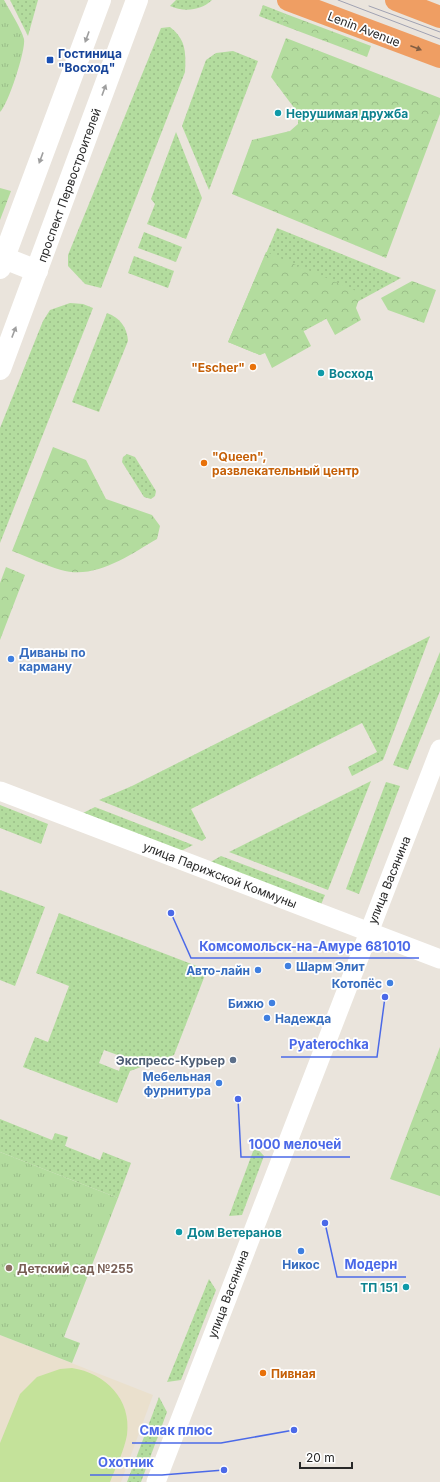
<svg xmlns="http://www.w3.org/2000/svg" width="440" height="1482" font-family="Inter,sans-serif">
<style>
.education{fill:#eae0cd}
.grass{fill:url(#grass-dots);fill-rule:evenodd}
.forest{fill:url(#forest-crowns)}
.park{fill:url(#park-tufts)}
.pitch{fill:#c4e29a}
.lines{fill:none;stroke-linecap:round;stroke-linejoin:round}
.street{stroke:#fff;stroke-width:19}
.secondary{stroke:#fff;stroke-width:22}
.highway{stroke:#ef9e63;stroke-width:22}
.tram{stroke:#a0a2b2;stroke-width:1}
.oneway{fill:#9f9f9f}
.oneway2{fill:#825e43}
.transit-dot{fill:#1a4fb4;stroke:#fff;stroke-width:1.5}
.culture-dot{fill:#0f9aa8;stroke:#fff;stroke-width:1.5}
.food-dot{fill:#e8710a;stroke:#fff;stroke-width:1.5}
.shop-dot{fill:#3f7fe0;stroke:#fff;stroke-width:1.5}
.service-dot{fill:#5c6f8a;stroke:#fff;stroke-width:1.5}
.education-dot{fill:#8d6e63;stroke:#fff;stroke-width:1.5}
.labels{text-anchor:middle;dominant-baseline:central;stroke-width:3.5;stroke-linejoin:round;paint-order:stroke}
.street-label{font-size:12px;fill:#292929;stroke:#fff}
.transit-label{font-size:12px;font-weight:bold;fill:#164399;stroke:#fff;text-anchor:start}
.culture-label{font-size:12px;font-weight:bold;fill:#0d838f;stroke:#fff;text-anchor:start}
.food-label{font-size:12px;font-weight:bold;fill:#c56008;stroke:#fff;text-anchor:start}
.shop-label{font-size:12px;font-weight:bold;fill:#366cbe;stroke:#fff;text-anchor:end}
.service-label{font-size:12px;font-weight:bold;fill:#4e5e75;stroke:#fff;text-anchor:end}
.education-label{font-size:12px;font-weight:bold;fill:#785e54;stroke:#fff;text-anchor:start}
.leader{fill:none;stroke:#4b69e8;stroke-width:1.5}
.callout-dot{fill:#4b69e8;stroke:#fff;stroke-width:1.5}
.callout-label{font-size:13px;text-anchor:middle;font-weight:bold;fill:#4b69e8;stroke:#fff;stroke-width:3.5;stroke-linejoin:round;paint-order:stroke}
</style>
<defs>
<pattern id="grass-dots" width="8" height="8" patternUnits="userSpaceOnUse"><rect width="8" height="8" fill="#b3dc9e"/><path d="M2 2h.1M6 6h.1" fill="none" stroke="#9abd88" stroke-width="1.8" stroke-linecap="round"/></pattern>
<pattern id="forest-crowns" width="20" height="18" patternUnits="userSpaceOnUse"><rect width="20" height="18" fill="#b3dc9e"/><path d="M2 6a3 3 0 1 1 6 0M12 15a3 3 0 1 1 6 0" fill="none" stroke="#9abd88"/></pattern>
<pattern id="park-tufts" width="24" height="20" patternUnits="userSpaceOnUse"><rect width="24" height="20" fill="#b3dc9e"/><path d="M3 7l-1-3M5 7V3M7 7l1-3M15 17l-1-3M17 17v-4M19 17l1-3" fill="none" stroke="#9abd88"/></pattern>
</defs>
<rect width="100%" height="100%" fill="#eae4dc"/>
<polygon class="education" points="0,1335 153,1395 121,1482 0,1482"/>
<g class="grass">
<polygon points="10,0 38,0 28,36"/>
<path d="M176,0H212C201,11 183,12 170,6Z"/>
<polygon points="263,5 286,14 282,25 259,16"/>
<path d="M170,27C186,39 186,53 185,72L101,288L85,284L68,266V255L161,28Z"/>
<polygon points="233,51 258,61 209,190 182,126 206,60 216,53"/>
<polygon points="176,132 202,198 186,239 147,224 155,204 151,199"/>
<polygon points="277,228 401,278 260,355 228,342"/>
<polygon points="144,232 182,247 176,262 138,248"/>
<polygon points="134,256 174,271 168,288 128,273"/>
<polygon points="70,303 83,304 93,308 0,543 0,428 43,321 50,310"/>
<path d="M107,313C120,318 127,327 128,341L99,412L72,402Z"/>
<polygon points="127,454 135,457 156,491 155,496 151,499 144,497 122,462 123,457"/>
<polygon points="430,636 383,760 352,776 348,767 377,752 362,723 191,809 206,838 202,841 99,800 132,786"/>
<polygon points="440,652 440,691 408,770 393,765"/>
<polygon points="371,781 328,890 229,852"/>
<polygon points="386,782 400,786 359,894 346,889"/>
<polygon points="0,805 48,824 41,844 0,828"/>
<polygon points="95,807 193,845 179,852 83,813"/>
<polygon points="221,856 325,895 320,907 207,864"/>
<polygon points="0,890 45,907 15,986 0,980"/>
<path d="M59,913L207,970L174,1055L130,1071L117,1103L23,1067L35,1037L48,1042L69,986L36,973ZM104,1050L123,1057L119,1071L99,1063Z"/>
<polygon points="0,1119 52,1140 55,1133 68,1137 65,1146 100,1160 103,1152 131,1163 118,1198 0,1152"/>
<polygon points="255,1146 264,1156 242,1215 229,1216"/>
<polygon points="209,1279 216,1290 181,1380 167,1382"/>
<polygon points="159,1397 167,1412 141,1482 127,1482"/>
</g>
<g class="forest">
<polygon points="286,14 371,46 367,57 282,25"/>
<polygon points="286,38 440,98 440,114 386,258 232,194 252,140 290,131 298,124 298,113 271,77"/>
<polygon points="0,188 11,191 0,220"/>
<polygon points="266,252 361,293 356,308 361,320 335,335 326,318 303,330 311,346 272,368 265,353 260,355 228,342"/>
<polygon points="412,281 436,290 424,323 388,310 381,298"/>
<path d="M53,447L86,460L106,499L152,515L160,526L157,539C129,555 96,580 61,570C44,565 28,557 12,551Z"/>
<polygon points="6,567 25,575 0,640 0,583"/>
<polygon points="440,1047 440,1196 390,1179"/>
</g>
<g class="park">
<path d="M0,0H4C9,9 22,30 24,39C26,50 8,105 0,112Z"/>
<polygon points="0,1152 118,1198 64,1337 80,1343 72,1363 0,1335"/>
</g>
<path class="pitch" d="M72,1368C105,1373 132,1399 127,1435C124,1451 116,1467 110,1482H0V1443L20,1394L37,1377L60,1369Z"/>
<g class="lines">
<g class="street">
<polyline points="0,791 440,959"/>
<polyline points="156,1482 440,749"/>
</g>
<g class="secondary">
<polyline points="4,258 37,271"/>
<polyline points="0,268 100,0"/>
<polyline points="0,369 137,0"/>
</g>
<g class="highway">
<polyline points="288,0 440,57"/>
<polyline points="396,0 440,17"/>
</g>
<g class="tram">
<polyline points="338,0 440,39"/>
<polyline points="369,6 440,32"/>
</g>
</g>
<defs><path id="oneway-solid" d="M-6-.8H1V-3.2L6.5 0L1 3.2V.8H-6Z"/></defs>
<g class="oneway">
<use href="#oneway-solid" transform="translate(87 37) rotate(110)"/>
<use href="#oneway-solid" transform="translate(104 90) rotate(-70)"/>
<use href="#oneway-solid" transform="translate(41 158) rotate(110)"/>
<use href="#oneway-solid" transform="translate(14 332) rotate(-69)"/>
</g>
<use class="oneway2" href="#oneway-solid" transform="translate(416 48) rotate(21)"/>
<rect class="transit-dot" x="46" y="56" width="8" height="8" rx="2"/>
<g class="culture-dot">
<circle cx="278" cy="113" r="4"/>
<circle cx="321" cy="373" r="4"/>
<circle cx="179" cy="1232" r="4"/>
<circle cx="406" cy="1287" r="4"/>
</g>
<g class="food-dot">
<circle cx="253" cy="367" r="4"/>
<circle cx="204" cy="463" r="4"/>
<circle cx="263" cy="1373" r="4"/>
</g>
<g class="shop-dot">
<circle cx="11" cy="659" r="4"/>
<circle cx="288" cy="966" r="4"/>
<circle cx="258" cy="970" r="4"/>
<circle cx="390" cy="983" r="4"/>
<circle cx="272" cy="1003" r="4"/>
<circle cx="267" cy="1018" r="4"/>
<circle cx="219" cy="1083" r="4"/>
<circle cx="301" cy="1251" r="4"/>
</g>
<circle class="service-dot" cx="233" cy="1060" r="4"/>
<circle class="education-dot" cx="9" cy="1268" r="4"/>
<g class="labels">
<g class="street-label">
<text transform="translate(364 29) rotate(21)">Lenin Avenue</text>
<text transform="translate(69 185) rotate(-70)">проспект Первостроителей</text>
<text transform="translate(220 875) rotate(21)">улица Парижской Коммуны</text>
<text transform="translate(389 880) rotate(-68)">улица Васянина</text>
<text transform="translate(228 1294) rotate(-69)">улица Васянина</text>
</g>
<g class="transit-label">
<text x="58" y="53">Гостиница<tspan x="58" dy="14">"Восход"</tspan></text>
</g>
<g class="culture-label">
<text x="286" y="113">Нерушимая дружба</text>
<text x="329" y="373">Восход</text>
<text x="187" y="1232">Дом Ветеранов</text>
<text x="398" y="1287" text-anchor="end">ТП 151</text>
</g>
<g class="food-label">
<text x="245" y="367" text-anchor="end">"Escher"</text>
<text x="212" y="456">"Queen",<tspan x="212" dy="14">развлекательный центр</tspan></text>
<text x="271" y="1373">Пивная</text>
</g>
<g class="shop-label">
<text x="19" y="652" text-anchor="start">Диваны по<tspan x="19" dy="14">карману</tspan></text>
<text x="296" y="966" text-anchor="start">Шарм Элит</text>
<text x="250" y="970">Авто-лайн</text>
<text x="382" y="983">Котопёс</text>
<text x="264" y="1003">Бижю</text>
<text x="275" y="1018" text-anchor="start">Надежда</text>
<text x="211" y="1076">Мебельная<tspan x="211" dy="14">фурнитура</tspan></text>
<text x="301" y="1264" text-anchor="middle">Никос</text>
</g>
<g class="service-label">
<text x="225" y="1060">Экспресс-Курьер</text>
</g>
<g class="education-label">
<text x="17" y="1268">Детский сад №255</text>
</g>
</g>
<path class="leader" d="M171 913L191 958H419M385 997L377 1057H281M238 1099L241 1157H350M325 1223L337 1277H406M294 1430L221 1443H132M224 1470L162 1475H90"/>
<g class="callout-dot">
<circle cx="171" cy="913" r="4"/>
<circle cx="385" cy="997" r="4"/>
<circle cx="238" cy="1099" r="4"/>
<circle cx="325" cy="1223" r="4"/>
<circle cx="294" cy="1430" r="4"/>
<circle cx="224" cy="1470" r="4"/>
</g>
<g class="callout-label">
<text x="305" y="951">Комсомольск-на-Амуре 681010</text>
<text x="329" y="1049">Pyaterochka</text>
<text x="295" y="1149">1000 мелочей</text>
<text x="371" y="1269">Модерн</text>
<text x="176" y="1435">Смак плюс</text>
<text x="126" y="1467">Охотник</text>
</g>
<path d="M300 1462v6h52v-6" fill="none" stroke="#292929" stroke-width="2"/>
<text x="306" y="1462" font-size="12" fill="#292929" stroke="#ffffff" stroke-width="3" paint-order="stroke">20 m</text>
</svg>
